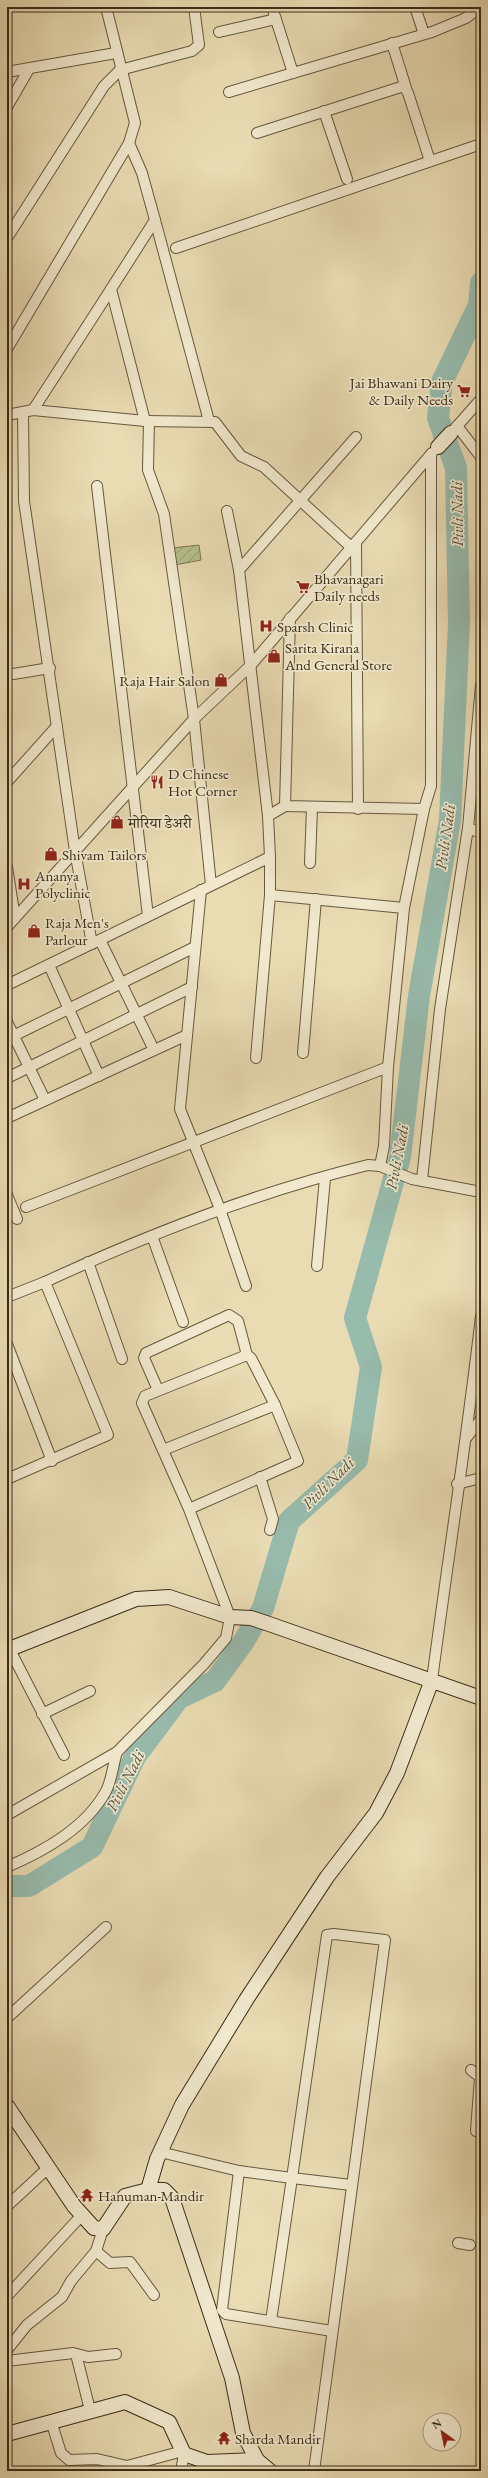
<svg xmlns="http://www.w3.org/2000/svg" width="488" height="2478" font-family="'EB Garamond','Noto Serif Devanagari',serif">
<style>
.garden{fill:url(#garden-furrows);stroke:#787652}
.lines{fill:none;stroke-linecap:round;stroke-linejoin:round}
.river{stroke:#97bbad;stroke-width:22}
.street-casing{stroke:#66583e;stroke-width:12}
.secondary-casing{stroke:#3a2c18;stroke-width:16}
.street{stroke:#f1e8cd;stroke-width:10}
.secondary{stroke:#f1e8cd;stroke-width:14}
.labels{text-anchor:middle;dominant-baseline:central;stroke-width:3.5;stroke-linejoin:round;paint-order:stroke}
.poi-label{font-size:15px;fill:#3a2c18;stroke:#f1e8cd;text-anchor:start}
.water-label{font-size:16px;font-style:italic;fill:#51503d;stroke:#f1e8cd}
</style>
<defs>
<pattern id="garden-furrows" width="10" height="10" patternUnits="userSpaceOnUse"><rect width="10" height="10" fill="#b6c08c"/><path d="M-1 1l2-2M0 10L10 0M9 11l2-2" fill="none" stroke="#959c71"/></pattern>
</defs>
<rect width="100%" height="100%" fill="#e9dbb2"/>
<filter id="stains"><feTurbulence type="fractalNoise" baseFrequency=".005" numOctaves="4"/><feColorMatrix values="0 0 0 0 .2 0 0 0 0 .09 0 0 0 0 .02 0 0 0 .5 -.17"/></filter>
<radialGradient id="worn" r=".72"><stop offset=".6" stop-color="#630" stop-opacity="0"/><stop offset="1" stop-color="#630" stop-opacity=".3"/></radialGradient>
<polygon class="garden" points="199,545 201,560 175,565 172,548"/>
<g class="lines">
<polyline class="river" points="7,1886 29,1886 92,1847 135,1757 179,1698 215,1681 244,1641 263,1608 289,1521 357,1460 371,1367 355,1318 400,1157 419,996 450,820 459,623 456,468 438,418 442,382 479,305 481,283"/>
<g class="street-casing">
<g id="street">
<polyline points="272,7 293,73 432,32 466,18 480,7"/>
<polyline points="415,7 424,34"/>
<polyline points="219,32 276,19"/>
<polyline points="392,43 406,88"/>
<polyline points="7,72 116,53"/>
<polyline points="229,92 293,73"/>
<polyline points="7,107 29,69"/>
<polyline points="324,111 347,179"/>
<polyline points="257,133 404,86 408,93 430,161"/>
<polyline points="155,220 209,421"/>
<polyline points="7,238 104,86 120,70 192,51 199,45 194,7"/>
<polyline points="176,248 481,144"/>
<polyline points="7,349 129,143 135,123 106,7"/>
<polyline points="33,410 111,289"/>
<polyline points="23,413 24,501 75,851 92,944"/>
<polyline points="7,415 33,410 145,421 111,289 155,220 142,173 129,143"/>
<polyline points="145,421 215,422 241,456 264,467 351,547"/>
<polyline points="149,421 148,470 164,514 194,719 211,885"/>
<polyline points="457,426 481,457"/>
<polyline points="451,433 481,399"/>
<polyline points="97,486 148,916"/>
<polyline points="227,511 239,570"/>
<polyline points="356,542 358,809"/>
<polyline points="290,618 285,806 424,809 431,786 431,454"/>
<polyline points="7,675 50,668"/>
<polyline points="7,782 57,726"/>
<polyline points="268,816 239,570 356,437"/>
<polyline points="468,828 481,833"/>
<polyline points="310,863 312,807"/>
<polyline points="7,867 15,918"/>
<polyline points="201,890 180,1109 220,1209 246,1286"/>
<polyline points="270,895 404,908"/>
<polyline points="7,927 194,719 251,665 432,453"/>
<polyline points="100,940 154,1050"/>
<polyline points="49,965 99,1076"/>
<polyline points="7,985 270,857 268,816 285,806"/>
<polyline points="7,1022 45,1100"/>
<polyline points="7,1039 195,947"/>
<polyline points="303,1053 316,899"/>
<polyline points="256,1058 270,895 270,857"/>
<polyline points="7,1078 192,987"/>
<polyline points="7,1118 187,1035"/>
<polyline points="380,1166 384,1146 388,1067 404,908 424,809"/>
<polyline points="422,1180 440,1009 468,828 481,685"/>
<polyline points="7,1195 17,1219"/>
<polyline points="26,1207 388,1067"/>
<polyline points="152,1236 183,1322"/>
<polyline points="88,1262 122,1359"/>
<polyline points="317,1266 325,1178"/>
<path d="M45,1282C149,1234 257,1192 368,1165L380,1166L412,1179L481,1192"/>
<polyline points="7,1297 45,1282 108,1435 7,1479"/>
<polyline points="7,1344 52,1461"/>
<polyline points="158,1390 144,1358 146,1353 229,1315 238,1321 247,1355"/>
<polyline points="467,1437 481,1419"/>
<polyline points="163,1450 275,1405"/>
<polyline points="260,1477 273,1519 270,1530"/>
<polyline points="457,1484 481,1478"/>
<polyline points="7,1644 64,1755"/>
<path d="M432,1680C448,1559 467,1438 481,1316"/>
<polyline points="42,1714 90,1691"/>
<polyline points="7,1815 117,1752 204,1664 226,1638 230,1617 189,1509 142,1403 145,1396 247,1355 251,1358 275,1405 298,1461 189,1509"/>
<path d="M7,1867C44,1851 86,1828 106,1791C112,1780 113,1764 117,1752"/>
<polyline points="7,2018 106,1927"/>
<polyline points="471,2070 480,2077 476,2131"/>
<polyline points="160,2152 239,2171"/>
<polyline points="7,2206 48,2168"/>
<polyline points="458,2243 470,2245"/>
<polyline points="96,2251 110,2263 130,2262 154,2295"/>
<polyline points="7,2294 8,2295 82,2215"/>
<polyline points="271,2321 292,2178 239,2171 222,2310 226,2314 332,2331"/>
<polyline points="7,2350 27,2325 62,2297 71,2281 96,2251 103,2229"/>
<polyline points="76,2354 90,2410"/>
<polyline points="7,2361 73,2353 88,2357 116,2354"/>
<polyline points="51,2421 61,2453 69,2460 97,2459 127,2466 183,2451"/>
<polyline points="181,2471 184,2454"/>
<polyline points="314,2471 385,1940 334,1934 327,1935 292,2178 351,2185"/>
</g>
</g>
<g class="secondary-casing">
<g id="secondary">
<polyline points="438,447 451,433"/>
<polyline points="7,1650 136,1599 169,1597 230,1617 251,1618 269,1624 481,1698"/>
<polyline points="7,2106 74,2206 94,2228 103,2229 125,2196 148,2190 164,2190 172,2198 232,2378 243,2433 257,2460 270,2471"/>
<polyline points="148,2190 157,2159 182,2105 246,2000 327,1877 376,1813 397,1773 432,1680"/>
<polyline points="7,2434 125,2402 169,2422 184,2454 207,2462 257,2460"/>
</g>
</g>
<use href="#street" class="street"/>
<use href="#secondary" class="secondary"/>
</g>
<defs>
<g id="supermarket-bare" transform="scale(1.08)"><path d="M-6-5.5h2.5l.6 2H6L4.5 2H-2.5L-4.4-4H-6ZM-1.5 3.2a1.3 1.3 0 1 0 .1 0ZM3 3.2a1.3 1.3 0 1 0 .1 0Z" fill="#8f2418" stroke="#f1e8cd" stroke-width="2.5" paint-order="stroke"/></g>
<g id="hospital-bare" transform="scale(1.08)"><path d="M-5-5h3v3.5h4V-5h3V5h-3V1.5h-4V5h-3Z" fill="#8f2418" stroke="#f1e8cd" stroke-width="2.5" paint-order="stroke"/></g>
<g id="shop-bare" transform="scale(1.08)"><path d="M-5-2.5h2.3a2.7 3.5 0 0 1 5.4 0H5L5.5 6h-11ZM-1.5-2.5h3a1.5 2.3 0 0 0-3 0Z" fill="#8f2418" stroke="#f1e8cd" stroke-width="2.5" paint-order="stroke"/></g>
<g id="restaurant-bare" transform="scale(1.08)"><path d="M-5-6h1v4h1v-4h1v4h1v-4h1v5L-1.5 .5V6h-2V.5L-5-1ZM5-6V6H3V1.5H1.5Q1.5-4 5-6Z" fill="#8f2418" stroke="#f1e8cd" stroke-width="2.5" paint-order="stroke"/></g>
<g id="temple-bare" transform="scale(1.08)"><path d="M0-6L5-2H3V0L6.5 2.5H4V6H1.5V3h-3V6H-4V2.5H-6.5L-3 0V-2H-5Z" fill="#8f2418" stroke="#f1e8cd" stroke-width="2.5" paint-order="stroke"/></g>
</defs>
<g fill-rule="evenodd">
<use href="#supermarket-bare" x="464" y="391"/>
<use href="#supermarket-bare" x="303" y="587"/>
<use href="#hospital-bare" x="266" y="626"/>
<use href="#shop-bare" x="274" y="656"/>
<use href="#shop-bare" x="221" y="680"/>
<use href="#restaurant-bare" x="157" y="782"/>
<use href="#shop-bare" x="117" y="822"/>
<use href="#shop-bare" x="51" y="854"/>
<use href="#hospital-bare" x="24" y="884"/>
<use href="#shop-bare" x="34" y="931"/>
<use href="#temple-bare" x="87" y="2195"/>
<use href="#temple-bare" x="224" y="2438"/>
</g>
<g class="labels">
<g class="poi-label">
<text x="453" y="382" text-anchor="end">Jai Bhawani Dairy<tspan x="453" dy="17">&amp; Daily Needs</tspan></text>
<text x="314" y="578">Bhavanagari<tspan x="314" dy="17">Daily needs</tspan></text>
<text x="277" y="626">Sparsh Clinic</text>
<text x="285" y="647">Sarita Kirana<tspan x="285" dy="17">And General Store</tspan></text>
<text x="210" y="680" text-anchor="end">Raja Hair Salon</text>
<text x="168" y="773">D Chinese<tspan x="168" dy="17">Hot Corner</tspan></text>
<text x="128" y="822">मोरिया डेअरी</text>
<text x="62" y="854">Shivam Tailors</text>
<text x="35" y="875">Ananya<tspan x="35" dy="17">Polyclinic</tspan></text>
<text x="45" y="922">Raja Men's<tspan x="45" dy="17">Parlour</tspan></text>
<text x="98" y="2195">Hanuman Mandir</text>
<text x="235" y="2438">Sharda Mandir</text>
</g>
<g class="water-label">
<text transform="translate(457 514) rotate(-91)">Pivli Nadi</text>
<text transform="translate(445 837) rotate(-82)">Pivli Nadi</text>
<text transform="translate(397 1157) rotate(-79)">Pivli Nadi</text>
<text transform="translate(328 1483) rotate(-45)">Pivli Nadi</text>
<text transform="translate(125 1781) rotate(-63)">Pivli Nadi</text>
</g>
</g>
<rect width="488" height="2478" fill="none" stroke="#e9dbb2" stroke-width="24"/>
<rect x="8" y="8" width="472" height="2462" fill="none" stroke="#3a2c18" stroke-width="2"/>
<rect x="12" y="12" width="464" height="2454" fill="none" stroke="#3a2c18"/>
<g transform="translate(442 2432) rotate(327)"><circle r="19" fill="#f1e8cd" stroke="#a89d85"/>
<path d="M0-3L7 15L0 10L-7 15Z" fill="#8f2418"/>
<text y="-6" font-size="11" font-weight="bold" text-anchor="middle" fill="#3a2c18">N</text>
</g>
<rect width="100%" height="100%" filter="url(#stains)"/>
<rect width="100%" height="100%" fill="url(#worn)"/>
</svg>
